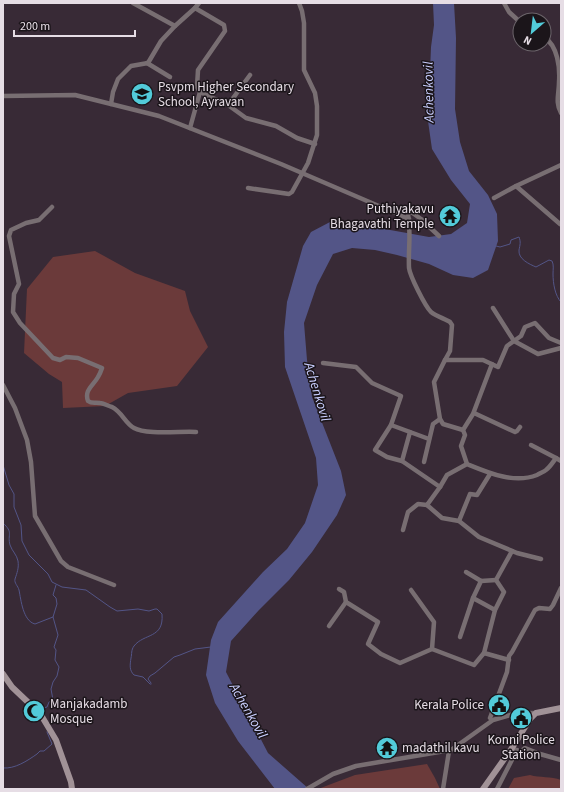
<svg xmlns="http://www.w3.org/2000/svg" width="564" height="792" font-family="'Source Sans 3',sans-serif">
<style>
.green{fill:#6b3a3a}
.water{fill:#535587}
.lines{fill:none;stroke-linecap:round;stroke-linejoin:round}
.stream{stroke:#535587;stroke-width:1}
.street{stroke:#786e72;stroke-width:4.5}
.secondary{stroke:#a19297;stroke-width:6}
.labels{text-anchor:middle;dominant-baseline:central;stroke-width:3;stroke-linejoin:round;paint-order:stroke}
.poi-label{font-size:13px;fill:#e6dde5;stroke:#1b151a;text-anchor:start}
.water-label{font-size:14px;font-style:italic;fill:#cacfff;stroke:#1b151a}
</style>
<rect width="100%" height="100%" fill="#382a36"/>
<g class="green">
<polygon points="95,251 135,273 185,291 190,311 208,347 177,386 128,393 105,406 63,408 62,382 49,374 24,353 27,289 53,257"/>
<polygon points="427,764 435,778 440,789 318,789 355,775"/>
<path d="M530,775C540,778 551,776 561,780V789H508L514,778Z"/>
</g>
<polygon class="water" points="433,3 454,3 456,38 455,109 460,142 469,171 488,195 497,214 498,241 488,270 473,278 453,275 429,264 397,255 375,250 352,248 333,254 317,285 304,323 307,360 312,397 341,471 346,495 337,515 312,552 289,580 259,610 231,641 226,672 268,753 309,789 275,789 238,741 215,703 206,675 211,640 218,622 263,572 287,549 305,523 318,485 316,458 285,367 284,332 287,302 303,246 311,232 330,222 357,224 429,237 451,234 467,223 470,204 451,180 432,149 428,121 431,47 434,25"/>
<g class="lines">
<g class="stream">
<path d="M496,246L500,247L510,244L511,240L519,237C521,242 520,245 519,250C518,259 529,264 536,267L549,260L552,261C554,265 553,269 553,274C553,283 555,296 561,302"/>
<path d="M3,465L9,485L14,494V507L21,525L22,541L29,555L48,574L52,582L62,587L86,590L110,607L117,611L138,609L149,611L155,609H157L162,614C164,639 144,633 134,646C131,650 132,654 131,658C130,665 129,670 134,675L143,677L150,684H151"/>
<path d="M3,523C14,533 7,534 10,545C12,551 17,555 18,561C19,568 17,573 15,579C14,583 18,586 19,590C21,600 23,621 35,624L53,617"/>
<polyline points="151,683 148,679 150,676 155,673 174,657 180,655 195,649 211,647"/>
<polyline points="40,709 47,707 49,702 53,700 51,689 53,682 57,676 59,667 55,660 56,650 54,647 58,635 53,617 57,604 56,598 53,595 56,585"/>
<path d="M3,768C15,769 27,761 37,754L40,751H44L52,744L47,732"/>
</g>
<g class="street">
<polyline points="133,3 175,26"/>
<polyline points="199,3 195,8 224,25 225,31 198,70 197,87 200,92 228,105"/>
<polyline points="504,3 509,12 520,22"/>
<path d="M544,37C558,46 560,68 559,82C559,94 555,102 561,113"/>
<polyline points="147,63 170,77"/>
<polyline points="250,75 228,105 246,118 276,126 297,138 315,144"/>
<polyline points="3,96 75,95 159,116 281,164 409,219"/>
<polyline points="111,104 113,92 118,79 131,66 148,63 161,41 175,26 195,8"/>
<polyline points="190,128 200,92"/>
<polyline points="248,188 289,194 292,192 308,163 317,135 317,106 315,93 304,70 304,23 302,11 299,3"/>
<polyline points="494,198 516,186"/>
<path d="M52,207L39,220L26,223L11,230L9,236L19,284L14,294L13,312L20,323L53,358L60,360L66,357L78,358L102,368C101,371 100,374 98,377C93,386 84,390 88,401C92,404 95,402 100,403C103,403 108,406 112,407C122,412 125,423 134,428C146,435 181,431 196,432"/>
<polyline points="560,224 516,186 561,165"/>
<path d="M439,236L421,219L407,209C412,229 408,248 409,268C410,276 425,306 431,312C436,316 445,319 450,322L452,325L450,351L445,360H483L498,367L507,346L521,336L525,327L535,323L549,338L561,343"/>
<polyline points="493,308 514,341 538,354 561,348"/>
<polyline points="445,360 434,382 440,419 443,424 463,430"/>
<polyline points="323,363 356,367 372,383 401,396 391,425"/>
<path d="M492,364L473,414L463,430L465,435L461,446L467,464C489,473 514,484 537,475C540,473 544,472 546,470C550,467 553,462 556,458L561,461"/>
<polyline points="3,385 15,408 27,440 31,462 35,516 61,561 68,567 114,585"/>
<polyline points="474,413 515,432 517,431 520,427"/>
<polyline points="429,439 410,432 402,461 440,487 447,475 467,464"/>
<polyline points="531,445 556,458"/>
<polyline points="402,461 387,457 375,450 391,425 410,432"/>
<polyline points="424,462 433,424 440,419"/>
<polyline points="427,505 442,518 459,521 479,537 517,553 541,559"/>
<polyline points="459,521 470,494 477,495 490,474"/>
<polyline points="403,530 408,512 418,504 427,505 440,487"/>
<polyline points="466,572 481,581"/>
<polyline points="339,589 344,592 346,602 378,622 368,644 381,654 400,663 432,649"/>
<polyline points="411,590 434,622 432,649 474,665 484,653"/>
<polyline points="473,598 481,581 496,580"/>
<polyline points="329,626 346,602"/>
<polyline points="460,637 473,598 495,610"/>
<polyline points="509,660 484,653 495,610 504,592 496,580 512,551"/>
<polyline points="490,718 507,672 509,656 512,652 535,610 539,608 550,609 553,605 561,588"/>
<polyline points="512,748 520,752 525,748 540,754 561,760"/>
<polyline points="307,789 333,774 356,766 451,750 493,720 517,713 536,713"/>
<polyline points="443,789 449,751"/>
<polyline points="497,789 517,750"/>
</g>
<g class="secondary">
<polyline points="3,674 12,687 32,706 38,710 56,740 71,782 72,789"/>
<polyline points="483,789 512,748 530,719 536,713 561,708"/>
</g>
</g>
<defs>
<g id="school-disc" transform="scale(1.15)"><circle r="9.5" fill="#52cbd9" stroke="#1b151a"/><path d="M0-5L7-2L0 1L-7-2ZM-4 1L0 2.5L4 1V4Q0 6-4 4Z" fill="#111"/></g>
<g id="temple-disc" transform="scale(1.15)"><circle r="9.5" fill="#52cbd9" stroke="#1b151a"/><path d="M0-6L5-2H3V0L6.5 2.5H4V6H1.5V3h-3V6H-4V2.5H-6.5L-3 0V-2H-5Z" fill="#111"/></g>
<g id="civic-disc" transform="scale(1.15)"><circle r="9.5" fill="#52cbd9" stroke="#1b151a"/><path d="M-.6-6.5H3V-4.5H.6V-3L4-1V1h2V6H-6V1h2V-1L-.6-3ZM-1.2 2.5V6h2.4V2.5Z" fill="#111"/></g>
<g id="mosque-disc" transform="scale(1.15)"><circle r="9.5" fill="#52cbd9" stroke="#1b151a"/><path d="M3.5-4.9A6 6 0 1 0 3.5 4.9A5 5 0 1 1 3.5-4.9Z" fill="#111"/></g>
</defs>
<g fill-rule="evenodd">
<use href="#school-disc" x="142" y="94"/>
<use href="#temple-disc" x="450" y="216"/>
<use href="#civic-disc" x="499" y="705"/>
<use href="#mosque-disc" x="34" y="711"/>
<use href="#civic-disc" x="521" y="718"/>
<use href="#temple-disc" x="387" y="748"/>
</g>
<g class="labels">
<g class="poi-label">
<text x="158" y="87">Psvpm Higher Secondary<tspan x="158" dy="15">School, Ayravan</tspan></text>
<text x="434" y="209" text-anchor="end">Puthiyakavu<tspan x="434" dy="15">Bhagavathi Temple</tspan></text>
<text x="50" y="704">Manjakadamb<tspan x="50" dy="15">Mosque</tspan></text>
<text x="484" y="705" text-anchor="end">Kerala Police</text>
<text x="521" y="740" text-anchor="middle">Konni Police<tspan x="521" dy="15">Station</tspan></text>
<text x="402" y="748">madathil kavu</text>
</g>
<g class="water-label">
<text transform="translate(429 92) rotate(-91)">Achenkovil</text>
<text transform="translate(317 392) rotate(73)">Achenkovil</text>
<text transform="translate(248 711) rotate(60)">Achenkovil</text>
</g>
</g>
<rect width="564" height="792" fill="none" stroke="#e6dde5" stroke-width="8"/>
<g transform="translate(532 32) rotate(208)"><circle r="19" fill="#1b151a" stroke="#6c656b"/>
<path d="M0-3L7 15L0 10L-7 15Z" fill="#52cbd9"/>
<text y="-6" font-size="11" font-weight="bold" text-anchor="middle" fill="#e6dde5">N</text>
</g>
<path d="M14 30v6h121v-6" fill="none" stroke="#e6dde5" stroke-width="2"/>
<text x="20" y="30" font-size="12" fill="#e6dde5" stroke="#1b151a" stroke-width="3" paint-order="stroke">200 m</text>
</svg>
